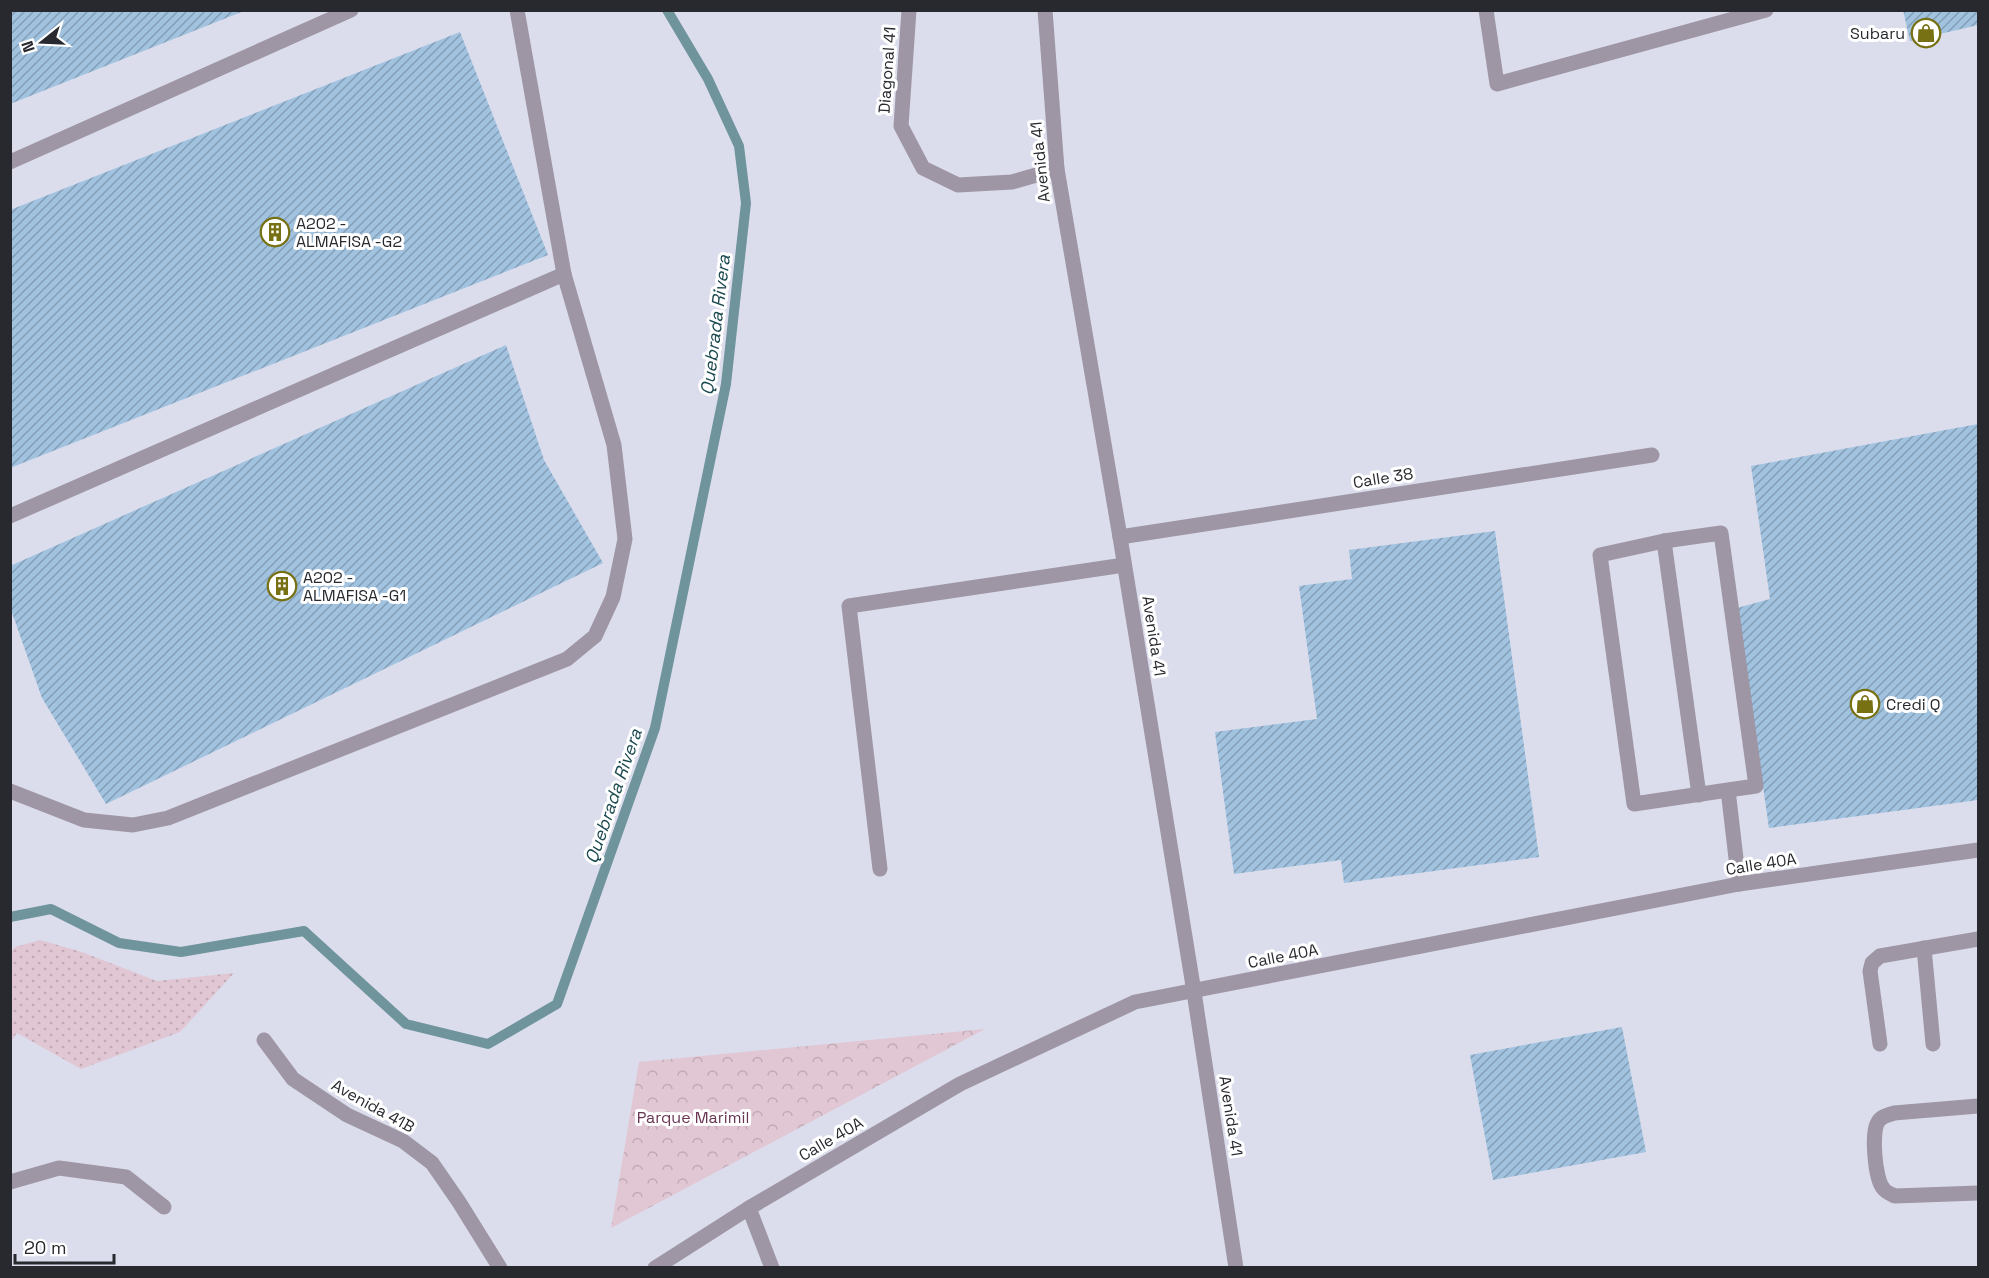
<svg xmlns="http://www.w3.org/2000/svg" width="1989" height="1278" font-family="'Space Grotesk',sans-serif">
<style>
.grass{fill:url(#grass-dots)}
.park{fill:url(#park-crowns)}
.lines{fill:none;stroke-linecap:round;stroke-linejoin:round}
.stream{stroke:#70949c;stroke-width:10}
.building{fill:url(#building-hatch)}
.service{stroke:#9f96a5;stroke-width:15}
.minor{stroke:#9f96a5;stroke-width:15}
.labels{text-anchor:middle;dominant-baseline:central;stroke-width:6;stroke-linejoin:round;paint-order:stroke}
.poi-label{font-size:16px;fill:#27292e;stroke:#fff;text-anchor:start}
.street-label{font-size:16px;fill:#27292e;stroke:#fff}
.park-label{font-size:16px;fill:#693452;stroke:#fff}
.water-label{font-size:18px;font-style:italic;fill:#1a484f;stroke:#fff}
</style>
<defs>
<pattern id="grass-dots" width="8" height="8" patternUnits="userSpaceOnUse" patternTransform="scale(1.5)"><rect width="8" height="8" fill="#e1c6d3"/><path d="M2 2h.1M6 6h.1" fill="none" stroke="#c1aab5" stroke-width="1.8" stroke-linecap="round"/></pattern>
<pattern id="park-crowns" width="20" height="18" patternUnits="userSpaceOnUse" patternTransform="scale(1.5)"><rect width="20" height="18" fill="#e1c6d3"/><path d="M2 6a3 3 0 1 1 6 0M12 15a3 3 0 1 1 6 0" fill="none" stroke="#c1aab5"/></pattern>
<pattern id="building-hatch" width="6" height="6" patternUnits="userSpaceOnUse" patternTransform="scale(1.5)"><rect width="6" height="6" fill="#a1c3e0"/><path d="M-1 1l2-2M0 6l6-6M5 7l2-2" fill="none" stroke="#839eb6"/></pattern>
</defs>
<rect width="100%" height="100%" fill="#dbdded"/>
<polygon class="grass" points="40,940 82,952 157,981 234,973 180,1032 81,1069 17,1033 11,1041 11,952 15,947"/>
<polygon class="park" points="985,1029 611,1228 639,1062"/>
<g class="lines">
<polyline class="stream" points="10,917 51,909 119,943 181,952 304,931 406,1024 488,1044 557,1004 655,728 726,384 746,203 739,146 708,79 667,10"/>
</g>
<g class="building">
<polygon points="10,10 244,10 244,11 10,104"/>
<polygon points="1903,10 1978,10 1978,25 1910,41"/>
<polygon points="460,32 548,255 10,468 10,210"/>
<polygon points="506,345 544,460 603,563 106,804 42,698 10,607 10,566"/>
<polygon points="1978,424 1978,800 1769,828 1737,608 1770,599 1751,466"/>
<polygon points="1495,531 1539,857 1344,883 1341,860 1234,874 1215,732 1317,719 1299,586 1352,579 1349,550"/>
<polygon points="1622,1027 1646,1152 1493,1180 1470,1055"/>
</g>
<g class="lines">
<g class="service">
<polyline points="1486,10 1497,84 1766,10"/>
<polyline points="10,162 351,10"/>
<polyline points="10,516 564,274"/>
<polyline points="1664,541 1699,795"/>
<polyline points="1728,790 1634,804 1600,555 1664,541 1721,533 1756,786 1728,790 1739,884"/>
<polyline points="10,791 84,820 133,825 168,818 567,659 595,636 613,597 625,539 614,445 564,274 517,10"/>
<polyline points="880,869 849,606 1124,565"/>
<polyline points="1924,948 1933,1044"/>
<polyline points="1880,1044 1870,971 1872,963 1880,956 1978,939"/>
<path d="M1978,1106L1894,1113C1889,1115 1881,1116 1878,1122C1871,1132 1875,1179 1883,1188C1885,1192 1891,1194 1895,1196L1978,1193"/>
<polyline points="10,1182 59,1168 126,1177 164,1207"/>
</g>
<g class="minor">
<polyline points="909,10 901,126 923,168 958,185 1012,182 1057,169"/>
<polyline points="1045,10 1057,169 1120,537 1194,992 1236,1268"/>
<polyline points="1120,537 1652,455"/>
<polyline points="264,1040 293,1079 347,1115 403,1141 432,1163 459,1202 500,1268"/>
<polyline points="749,1208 772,1268"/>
<polyline points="655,1268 749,1208 960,1084 1135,1002 1739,884 1978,850"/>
</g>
</g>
<defs>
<g id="shop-ring" transform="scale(1.5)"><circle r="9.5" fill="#fff" stroke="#777113" stroke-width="1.5"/><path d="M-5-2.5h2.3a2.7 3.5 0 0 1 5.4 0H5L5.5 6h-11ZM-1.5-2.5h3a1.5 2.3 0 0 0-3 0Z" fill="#777113"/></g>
<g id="building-ring" transform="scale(1.5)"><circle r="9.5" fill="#fff" stroke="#777113" stroke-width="1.5"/><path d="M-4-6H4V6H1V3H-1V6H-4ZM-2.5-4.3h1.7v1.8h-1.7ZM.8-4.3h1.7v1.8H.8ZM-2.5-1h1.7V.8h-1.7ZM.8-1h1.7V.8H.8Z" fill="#777113"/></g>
</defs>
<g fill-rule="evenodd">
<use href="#shop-ring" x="1926" y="33"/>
<use href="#building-ring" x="275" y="232"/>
<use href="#building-ring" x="282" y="586"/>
<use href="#shop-ring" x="1865" y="704"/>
</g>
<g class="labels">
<g class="poi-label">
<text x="1905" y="33" text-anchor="end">Subaru</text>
<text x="296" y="223">A202 -<tspan x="296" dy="18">ALMAFISA -G2</tspan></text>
<text x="303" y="577">A202 -<tspan x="303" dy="18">ALMAFISA -G1</tspan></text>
<text x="1886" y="704">Credi Q</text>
</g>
<g class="street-label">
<text transform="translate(887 70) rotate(-86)">Diagonal 41</text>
<text transform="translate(1040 162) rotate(-96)">Avenida 41</text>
<text transform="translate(1383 478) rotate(-9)">Calle 38</text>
<text transform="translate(1154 636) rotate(81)">Avenida 41</text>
<text transform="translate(1761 864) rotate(-9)">Calle 40A</text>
<text transform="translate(1283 956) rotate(-11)">Calle 40A</text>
<text transform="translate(373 1106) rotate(29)">Avenida 41B</text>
<text transform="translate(1231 1116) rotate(81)">Avenida 41</text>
<text transform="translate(831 1139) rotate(-30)">Calle 40A</text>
</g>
<g class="park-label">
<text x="693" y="1117">Parque Marimil</text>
</g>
<g class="water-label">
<text transform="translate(715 325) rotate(-83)">Quebrada Rivera</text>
<text transform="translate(613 796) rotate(-71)">Quebrada Rivera</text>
</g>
</g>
<rect width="1989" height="1278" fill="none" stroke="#27292e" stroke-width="24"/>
<g transform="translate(42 42) rotate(252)" stroke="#ffffff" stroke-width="4.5" paint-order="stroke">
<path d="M0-4.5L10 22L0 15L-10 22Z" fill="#27292e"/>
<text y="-9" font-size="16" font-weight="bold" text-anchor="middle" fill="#27292e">N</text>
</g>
<path d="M15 1254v9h99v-9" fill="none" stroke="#27292e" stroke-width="3"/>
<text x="24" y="1254" font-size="18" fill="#27292e" stroke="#ffffff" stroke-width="4.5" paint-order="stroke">20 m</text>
</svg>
